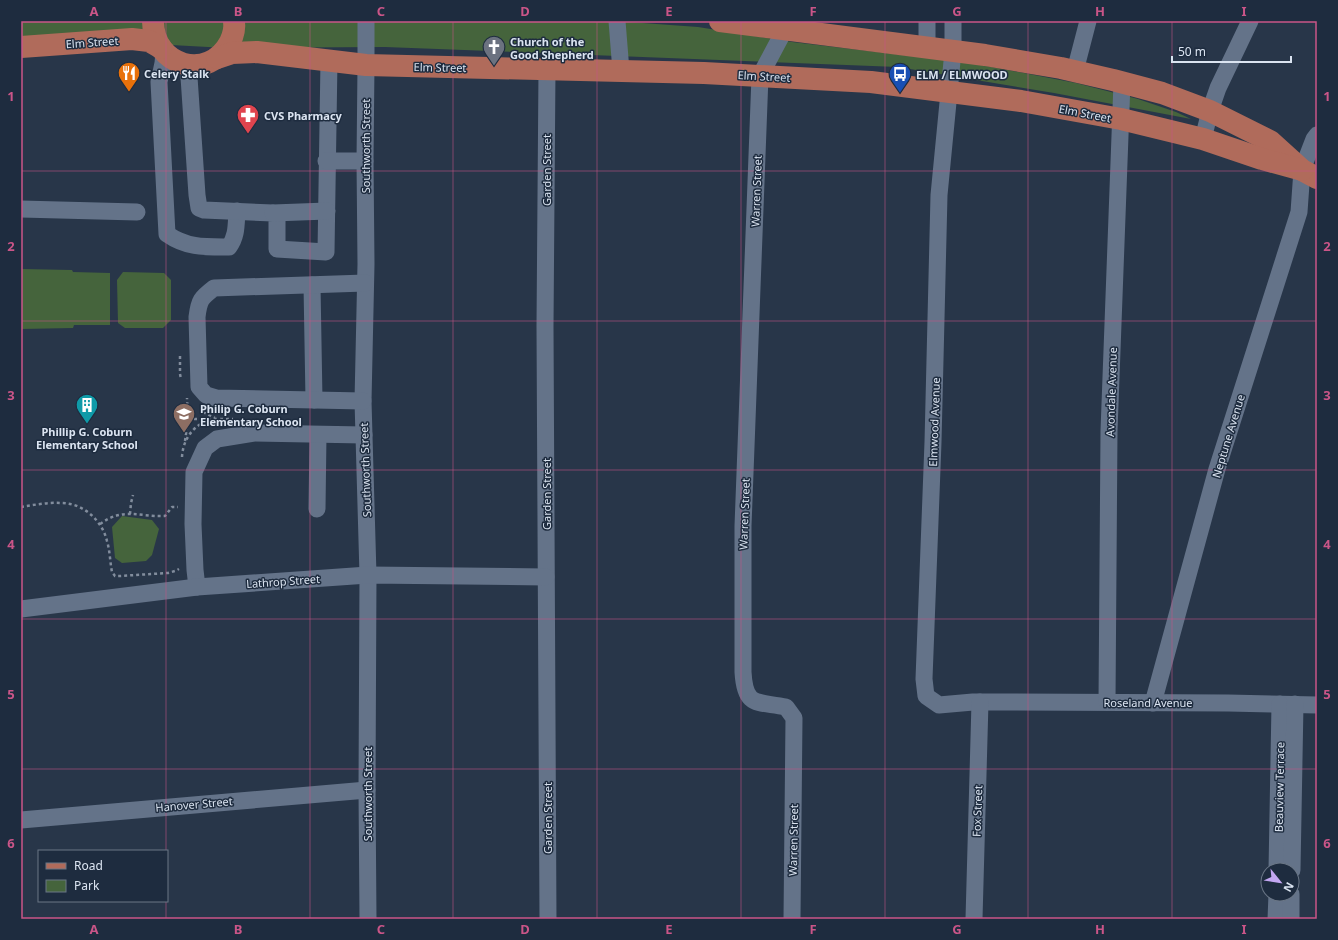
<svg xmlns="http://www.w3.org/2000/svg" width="1338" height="940" font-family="'Noto Sans',sans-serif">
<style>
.green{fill:#45643c}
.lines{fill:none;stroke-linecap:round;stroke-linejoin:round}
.path{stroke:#828d9d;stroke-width:2.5;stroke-dasharray:3 3;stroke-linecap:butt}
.minor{stroke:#647389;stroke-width:17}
.major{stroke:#b06b5b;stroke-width:22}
.grid{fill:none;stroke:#ca5588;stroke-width:1;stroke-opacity:0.55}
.labels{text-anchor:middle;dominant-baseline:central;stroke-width:3;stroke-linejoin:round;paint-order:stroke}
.poi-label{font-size:11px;font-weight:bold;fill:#dbe4f1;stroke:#1e2c3f;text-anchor:start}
.street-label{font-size:11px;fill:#dbe4f1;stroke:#1e2c3f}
.neatline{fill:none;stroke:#ca5588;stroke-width:1.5}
.grid-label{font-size:13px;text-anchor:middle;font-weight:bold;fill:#ca5588}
</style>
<rect width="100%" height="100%" fill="#283649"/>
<g class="green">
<polygon points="21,21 615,21 698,27 792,42 971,63 1076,83 1138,99 1176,112 1191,119 1054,93 898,67 385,47 227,48 21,37"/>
<polygon points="21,269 72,270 73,272 110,273 110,325 74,325 73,328 21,329"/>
<polygon points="123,272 164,273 171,280 171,320 163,328 125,328 118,323 117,280"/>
<polygon points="122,516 152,520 159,529 152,555 146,561 122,563 115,558 112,527"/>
</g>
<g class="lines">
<g class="path">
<polyline points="180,356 180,374 181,379"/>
<polyline points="203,412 215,418"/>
<polyline points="188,419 209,419"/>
<polyline points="214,419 233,419"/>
<polyline points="185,441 188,419 187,398"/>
<path d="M182,457C183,438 195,422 215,419"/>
<path d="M21,507C34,505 48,502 61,503C83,503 102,520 107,541C110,551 110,562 112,572L115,576H120L168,573L175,571L179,569"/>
<polyline points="130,514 131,503 133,495"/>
<path d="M100,524C123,507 139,517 165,516L172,507H178"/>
</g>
<g class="minor">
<polyline points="366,21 366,65 365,161 366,264 363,401 368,575 367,790 368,919"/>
<polyline points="617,21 621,71"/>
<path d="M785,21V29L760,76L743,526V672C745,708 757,701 786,707L794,718L792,919"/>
<polyline points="953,21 953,51 939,195 933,442 924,679 926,696 939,705 973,702 998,702 1228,703 1317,705"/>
<polyline points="927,47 927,21"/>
<path d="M164,52L163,63L159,82L167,234C187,248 205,247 229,247C237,236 236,225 237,211"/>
<polyline points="192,65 189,77 197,195 199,208 204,210 273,213 277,218 277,249 326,252 329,60"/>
<polyline points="547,69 545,326 548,919"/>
<polyline points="1075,71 1088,21"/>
<polyline points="1203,139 1210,111 1218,88 1250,21"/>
<polyline points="326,161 365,161"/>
<polyline points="21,209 137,212"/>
<polyline points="273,213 327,211"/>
<polyline points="312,285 314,400"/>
<path d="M363,401L216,398L206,395L199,387L197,317C199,300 201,298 214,288L365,283"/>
<polyline points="317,509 318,435"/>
<polyline points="197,587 195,570 193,524 194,472 205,448 217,439 254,433 364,435"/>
<polyline points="21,609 197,587 368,575 546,577"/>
<polyline points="1107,702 1109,431 1122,82"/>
<polyline points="1153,703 1217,469 1299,212 1302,170 1314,139 1317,135"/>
<polyline points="21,820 367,790"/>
<polyline points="1277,870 1280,704"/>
<polyline points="1292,870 1295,704"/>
<polyline points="974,919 980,702"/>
<polyline points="1276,919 1277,894"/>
<polyline points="1291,919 1291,894"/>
</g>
<g class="major">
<path d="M153,21C153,67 209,82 230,42C233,36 235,28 234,21"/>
<polyline points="720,21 985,55 1061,68 1113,80 1162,93 1210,111 1270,141 1302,170 1317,178"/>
<polyline points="21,47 132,39 149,41 161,48"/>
<polyline points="217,58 232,53 257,52 366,65 704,73 871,82 1021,101 1121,119 1203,139 1262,159 1302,170"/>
</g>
</g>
<path class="grid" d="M166,21V851M310,21V919M453,21V919M597,21V919M741,21V919M885,21V919M1028,21V919M1172,21V919M21,171H1317M21,321H1317M21,470H1317M21,619H1317M21,769H1317M166,901V919"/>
<defs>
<g id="church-pin" transform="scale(1.15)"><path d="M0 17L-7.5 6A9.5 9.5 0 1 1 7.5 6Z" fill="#6b7280" stroke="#1e2c3f"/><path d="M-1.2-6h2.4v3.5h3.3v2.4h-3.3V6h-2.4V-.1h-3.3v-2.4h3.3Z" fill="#fff"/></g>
<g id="restaurant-pin" transform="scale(1.15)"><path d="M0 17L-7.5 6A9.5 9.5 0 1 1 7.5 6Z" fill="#e8710a" stroke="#1e2c3f"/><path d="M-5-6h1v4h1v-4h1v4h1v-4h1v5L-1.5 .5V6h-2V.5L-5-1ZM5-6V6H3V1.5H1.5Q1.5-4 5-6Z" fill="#fff"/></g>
<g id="bus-pin" transform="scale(1.15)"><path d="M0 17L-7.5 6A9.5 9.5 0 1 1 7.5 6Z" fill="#1a4fb4" stroke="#1e2c3f"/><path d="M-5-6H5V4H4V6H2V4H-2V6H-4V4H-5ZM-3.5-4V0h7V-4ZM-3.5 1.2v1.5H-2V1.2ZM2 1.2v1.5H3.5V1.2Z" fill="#fff"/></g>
<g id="pharmacy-pin" transform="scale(1.15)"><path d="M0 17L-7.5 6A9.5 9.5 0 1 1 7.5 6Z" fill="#e0444e" stroke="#1e2c3f"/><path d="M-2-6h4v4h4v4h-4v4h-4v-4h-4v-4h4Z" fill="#fff"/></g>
<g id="building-pin" transform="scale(1.15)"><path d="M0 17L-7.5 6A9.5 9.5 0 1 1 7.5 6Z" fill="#0f9aa8" stroke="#1e2c3f"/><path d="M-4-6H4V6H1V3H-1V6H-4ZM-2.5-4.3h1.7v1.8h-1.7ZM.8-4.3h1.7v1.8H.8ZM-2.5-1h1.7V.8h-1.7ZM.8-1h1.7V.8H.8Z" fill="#fff"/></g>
<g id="school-pin" transform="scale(1.15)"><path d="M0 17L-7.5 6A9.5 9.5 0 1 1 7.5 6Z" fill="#8d6e63" stroke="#1e2c3f"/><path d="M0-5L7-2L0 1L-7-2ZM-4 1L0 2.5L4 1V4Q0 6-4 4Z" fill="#fff"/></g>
</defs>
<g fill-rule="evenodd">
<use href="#church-pin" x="494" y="47"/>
<use href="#restaurant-pin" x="129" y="73"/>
<use href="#bus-pin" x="900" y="74"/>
<use href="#pharmacy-pin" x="248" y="115"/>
<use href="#building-pin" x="87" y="405"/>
<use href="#school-pin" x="184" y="414"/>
</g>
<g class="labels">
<g class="poi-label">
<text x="510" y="41">Church of the<tspan x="510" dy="13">Good Shepherd</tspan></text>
<text x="144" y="73">Celery Stalk</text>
<text x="916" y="74">ELM / ELMWOOD</text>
<text x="264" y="115">CVS Pharmacy</text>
<text x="200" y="408">Philip G. Coburn<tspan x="200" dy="13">Elementary School</tspan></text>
<text x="87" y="431" text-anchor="middle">Phillip G. Coburn<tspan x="87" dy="13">Elementary School</tspan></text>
</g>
<g class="street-label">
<text transform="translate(92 42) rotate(-4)">Elm Street</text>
<text transform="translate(440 67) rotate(1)">Elm Street</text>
<text transform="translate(764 76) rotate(3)">Elm Street</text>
<text transform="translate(1085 113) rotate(11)">Elm Street</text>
<text transform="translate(365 146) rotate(-90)">Southworth Street</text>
<text transform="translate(546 170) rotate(-90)">Garden Street</text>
<text transform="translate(756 191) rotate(-88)">Warren Street</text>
<text transform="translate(1111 392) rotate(-88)">Avondale Avenue</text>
<text transform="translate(934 422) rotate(-88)">Elmwood Avenue</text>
<text transform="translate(1228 436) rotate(-73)">Neptune Avenue</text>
<text transform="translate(365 470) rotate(-92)">Southworth Street</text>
<text transform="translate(546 494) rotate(-90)">Garden Street</text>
<text transform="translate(744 514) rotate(-88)">Warren Street</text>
<text transform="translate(283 581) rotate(-4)">Lathrop Street</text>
<text x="1148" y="702">Roseland Avenue</text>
<text transform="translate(1279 787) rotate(-89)">Beauview Terrace</text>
<text transform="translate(367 794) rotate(-90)">Southworth Street</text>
<text transform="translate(194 804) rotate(-5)">Hanover Street</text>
<text transform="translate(977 811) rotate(-88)">Fox Street</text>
<text transform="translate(547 818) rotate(-90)">Garden Street</text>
<text transform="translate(793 840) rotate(-89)">Warren Street</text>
</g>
</g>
<rect width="1338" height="940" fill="none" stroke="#1e2c3f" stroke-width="44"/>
<rect x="38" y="850" width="130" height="52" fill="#1e2c3f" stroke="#6a7686"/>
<rect x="46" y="863" width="20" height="6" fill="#b06b5b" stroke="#6a7686"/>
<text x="74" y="870" font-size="12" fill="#dbe4f1">Road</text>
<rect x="46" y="880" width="20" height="12" fill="#45643c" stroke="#6a7686"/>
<text x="74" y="890" font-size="12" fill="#dbe4f1">Park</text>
<g transform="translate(1280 882) rotate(120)"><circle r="19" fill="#1e2c3f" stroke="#6a7686"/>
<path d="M0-3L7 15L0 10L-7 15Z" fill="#c3a7f2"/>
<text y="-6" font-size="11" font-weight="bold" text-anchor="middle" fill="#dbe4f1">N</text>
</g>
<path d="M1172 56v6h119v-6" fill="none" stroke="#dbe4f1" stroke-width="2"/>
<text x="1178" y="56" font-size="12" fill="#dbe4f1" stroke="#1e2c3f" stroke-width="3" paint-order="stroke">50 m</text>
<rect x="22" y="22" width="1294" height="896" class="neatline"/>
<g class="grid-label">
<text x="94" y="16">A</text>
<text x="238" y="16">B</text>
<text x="381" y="16">C</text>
<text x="525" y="16">D</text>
<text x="669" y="16">E</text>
<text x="813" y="16">F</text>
<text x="957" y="16">G</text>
<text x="1100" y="16">H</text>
<text x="1244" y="16">I</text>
<text x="11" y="101">1</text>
<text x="1327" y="101">1</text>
<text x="11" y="251">2</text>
<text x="1327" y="251">2</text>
<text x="11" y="400">3</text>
<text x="1327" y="400">3</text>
<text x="11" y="549">4</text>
<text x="1327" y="549">4</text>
<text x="11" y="699">5</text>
<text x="1327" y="699">5</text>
<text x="11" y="848">6</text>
<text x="1327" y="848">6</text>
<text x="94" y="934">A</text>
<text x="238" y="934">B</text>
<text x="381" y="934">C</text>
<text x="525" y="934">D</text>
<text x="669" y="934">E</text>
<text x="813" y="934">F</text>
<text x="957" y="934">G</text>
<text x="1100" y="934">H</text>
<text x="1244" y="934">I</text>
</g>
</svg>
